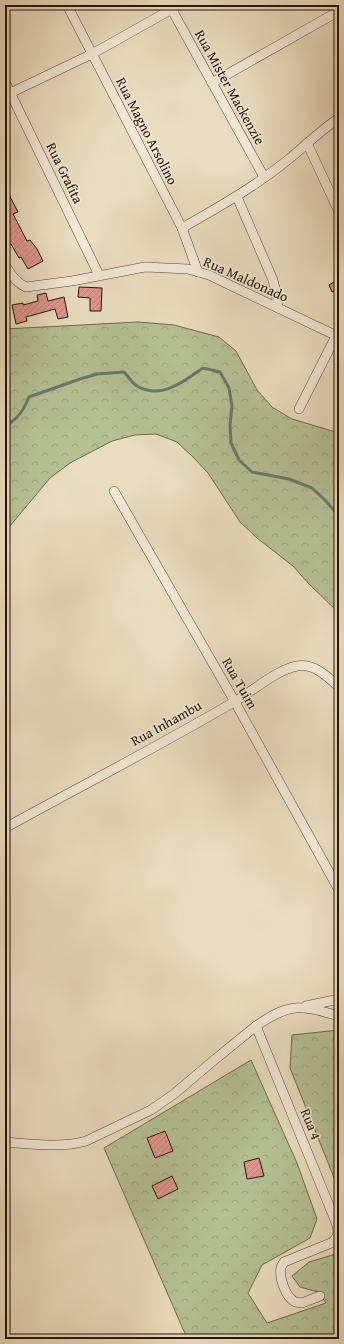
<svg xmlns="http://www.w3.org/2000/svg" width="344" height="1344" font-family="'Gentium Book Plus',serif">
<style>
.forest{fill:url(#forest-crowns);stroke:#6c6b4e}
.lines{fill:none;stroke-linecap:round;stroke-linejoin:round}
.stream{stroke:#69796f;stroke-width:3}
.building{fill:url(#building-hatch);stroke:#231508}
.minor-casing{stroke:#554736;stroke-width:10}
.minor{stroke:#f2e8d5;stroke-width:9}
.labels{text-anchor:middle;dominant-baseline:central;stroke-width:3;stroke-linejoin:round;paint-order:stroke}
.street-label{font-size:14px;fill:#231508;stroke:#f2e8d5}
</style>
<defs>
<pattern id="forest-crowns" width="20" height="18" patternUnits="userSpaceOnUse"><rect width="20" height="18" fill="#b5c194"/><path d="M2 6a3 3 0 1 1 6 0M12 15a3 3 0 1 1 6 0" fill="none" stroke="#9ba57e"/></pattern>
<pattern id="building-hatch" width="6" height="6" patternUnits="userSpaceOnUse"><rect width="6" height="6" fill="#df978d"/><path d="M-1 1l2-2M0 6l6-6M5 7l2-2" fill="none" stroke="#bf8178"/></pattern>
</defs>
<rect width="100%" height="100%" fill="#ebdcbf"/>
<filter id="stains"><feTurbulence type="fractalNoise" baseFrequency=".005" numOctaves="4"/><feColorMatrix values="0 0 0 0 .2 0 0 0 0 .09 0 0 0 0 .02 0 0 0 .5 -.17"/></filter>
<radialGradient id="worn" r=".72"><stop offset=".6" stop-color="#630" stop-opacity="0"/><stop offset="1" stop-color="#630" stop-opacity=".3"/></radialGradient>
<g class="forest">
<polygon points="138,322 174,325 219,337 236,351 257,390 272,407 292,419 339,433 339,613 309,584 293,566 257,538 240,522 208,473 193,457 177,442 156,434 135,435 112,441 70,463 50,478 5,532 5,329"/>
<polygon points="339,1030 339,1190 290,1068 292,1035"/>
<polygon points="251,1060 297,1163 317,1219 310,1238 262,1265 248,1293 267,1323 326,1303 318,1292 300,1287 292,1276 309,1262 339,1253 339,1339 188,1339 183,1329 104,1148"/>
</g>
<g class="lines">
<path class="stream" d="M5,426C18,419 23,411 29,397L80,379L97,374L124,372C128,376 132,383 137,386C161,400 183,382 203,368L220,372L229,388L232,406L230,424L231,443L239,460L252,472L289,479L312,488L325,500L339,516"/>
</g>
<g class="building">
<polygon points="5,187 18,212 13,214 27,241 30,240 37,249 43,261 28,269 21,257 19,258 11,244 9,245 5,237 5,221 8,220 7,217 5,218"/>
<polygon points="339,279 339,288 332,292 329,285"/>
<polygon points="79,287 102,288 101,311 90,311 90,298 78,297"/>
<polygon points="46,293 48,301 64,297 68,317 58,319 55,309 26,317 27,321 16,324 12,305 23,303 23,305 38,301 37,295"/>
<polygon points="165,1131 173,1151 155,1158 147,1138"/>
<polygon points="259,1158 264,1176 247,1179 244,1162"/>
<polygon points="172,1176 178,1189 158,1199 152,1186"/>
</g>
<g class="lines">
<g class="minor-casing">
<g id="minor">
<polyline points="67,5 182,228 198,272"/>
<polyline points="172,10 264,177"/>
<polyline points="5,82 99,275"/>
<polyline points="212,83 339,11"/>
<polyline points="6,95 92,54 179,5"/>
<polyline points="307,143 339,212"/>
<polyline points="237,197 273,280 276,292 278,308"/>
<path d="M182,228C219,207 256,186 289,159C306,145 321,130 339,118"/>
<path d="M5,265C11,274 16,283 26,287L72,281L145,267L188,269L209,275L339,337"/>
<polyline points="299,409 336,336"/>
<polyline points="114,491 235,702 339,890"/>
<path d="M5,828C81,786 159,746 234,702C253,691 276,670 297,666C314,663 328,677 339,687"/>
<polyline points="306,1006 339,999"/>
<path d="M5,1142C28,1144 64,1148 86,1141L151,1110L174,1094L213,1061L256,1026"/>
<path d="M320,1296L302,1303L295,1302C285,1296 279,1278 281,1267L284,1262L331,1243C340,1237 339,1230 335,1220L256,1026C291,1002 300,1005 339,1016"/>
</g>
</g>
<use href="#minor" class="minor"/>
</g>
<g class="labels">
<g class="street-label">
<text transform="translate(230 87) rotate(61)">Rua Mister Mackenzie</text>
<text transform="translate(147 131) rotate(63)">Rua Magno Arsolino</text>
<text transform="translate(65 173) rotate(64)">Rua Grafita</text>
<text transform="translate(246 279) rotate(24)">Rua Maldonado</text>
<text transform="translate(240 683) rotate(60)">Rua Tuim</text>
<text transform="translate(166 723) rotate(-29)">Rua Inhambu</text>
<text transform="translate(311 1124) rotate(68)">Rua 4</text>
</g>
</g>
<rect width="344" height="1344" fill="none" stroke="#ebdcbf" stroke-width="20"/>
<rect x="6" y="6" width="332" height="1332" fill="none" stroke="#231508" stroke-width="2"/>
<rect x="10" y="10" width="324" height="1324" fill="none" stroke="#231508"/>
<rect width="100%" height="100%" filter="url(#stains)"/>
<rect width="100%" height="100%" fill="url(#worn)"/>
</svg>
